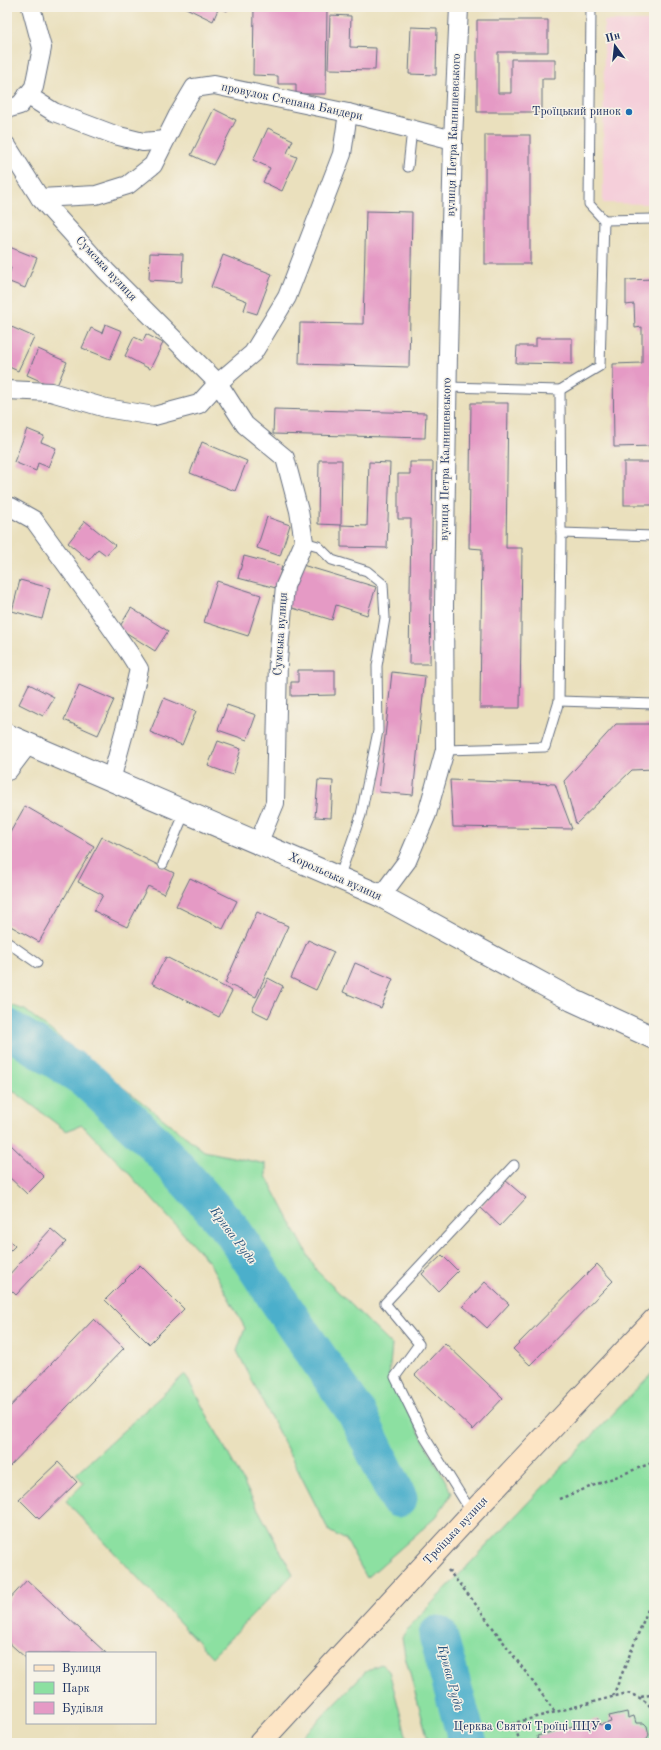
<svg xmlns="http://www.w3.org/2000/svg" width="661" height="1750" font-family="'Old Standard TT',serif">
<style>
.built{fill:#f5cfda}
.green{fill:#8ce0a1;stroke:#548880}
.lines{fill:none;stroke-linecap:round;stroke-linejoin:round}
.river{stroke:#4cafcb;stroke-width:39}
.building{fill:#e59ac5}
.service-casing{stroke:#636d7f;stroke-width:11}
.minor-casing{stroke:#636d7f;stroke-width:20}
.tertiary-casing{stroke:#636d7f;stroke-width:24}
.secondary-casing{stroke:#636d7f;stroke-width:24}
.path{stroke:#636d7f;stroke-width:2.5;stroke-dasharray:3 3;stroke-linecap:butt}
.service{stroke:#fff;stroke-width:9}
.minor{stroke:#fff;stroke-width:18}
.tertiary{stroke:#fff;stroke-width:22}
.secondary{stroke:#fde5c5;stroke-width:22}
.poi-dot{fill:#1f6fb2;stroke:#f7f3e8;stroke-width:1.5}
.labels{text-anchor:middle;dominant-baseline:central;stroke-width:3;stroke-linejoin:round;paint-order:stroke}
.street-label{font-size:12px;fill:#1b2f5e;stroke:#f7f3e8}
.poi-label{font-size:12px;fill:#1b2f5e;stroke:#f7f3e8;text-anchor:end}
.water-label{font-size:13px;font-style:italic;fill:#2a557f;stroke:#f7f3e8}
</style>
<rect width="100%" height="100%" fill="#f7f3e8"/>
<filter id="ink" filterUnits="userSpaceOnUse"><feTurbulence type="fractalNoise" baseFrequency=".025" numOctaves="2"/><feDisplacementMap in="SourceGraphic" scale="8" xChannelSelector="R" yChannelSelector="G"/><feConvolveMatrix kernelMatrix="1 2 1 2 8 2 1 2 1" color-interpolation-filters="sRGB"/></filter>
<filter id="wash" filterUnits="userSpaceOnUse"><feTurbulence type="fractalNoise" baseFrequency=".012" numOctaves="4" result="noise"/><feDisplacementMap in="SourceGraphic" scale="16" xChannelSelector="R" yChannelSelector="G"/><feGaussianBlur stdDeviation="0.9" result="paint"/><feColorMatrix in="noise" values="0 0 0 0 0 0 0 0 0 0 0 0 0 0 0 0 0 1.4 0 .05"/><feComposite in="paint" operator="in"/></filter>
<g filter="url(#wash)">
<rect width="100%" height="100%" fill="#eae0bd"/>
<polygon class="built" points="604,21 654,21 654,204 603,203"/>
<g class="green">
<polygon points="7,1004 25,1010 204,1151 266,1164 266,1176 316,1270 392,1345 389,1376 452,1493 436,1517 367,1578 346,1540 329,1531 237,1351 245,1328 209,1262 122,1166 82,1125 66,1131 7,1086"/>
<polygon points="654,1371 654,1743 429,1743 405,1656 402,1637 409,1627"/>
<polygon points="185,1374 293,1574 212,1657 66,1501 84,1483 76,1474"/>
<polygon points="381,1664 389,1671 408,1743 297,1743 364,1673 374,1667"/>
</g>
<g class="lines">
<g class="river">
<polyline points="7,1028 85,1078 155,1144 231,1229 297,1328 356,1412 398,1498"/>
<polyline points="438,1635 468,1743"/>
</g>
</g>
<g id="blocks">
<g class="building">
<polygon points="184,7 230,7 227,11 219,7 213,21"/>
<polygon points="254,7 327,7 326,94 296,94 296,84 278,84 278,76 253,75"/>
<polygon points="330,15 351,16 350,47 376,48 375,70 328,69"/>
<polygon points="477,20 548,20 548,52 498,52 498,93 511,93 511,59 555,59 555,79 542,79 542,112 477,112"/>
<polygon points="411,27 437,28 436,75 409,74"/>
<polygon points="214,109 236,120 213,165 191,155"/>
<polygon points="268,128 293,140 287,153 297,157 282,191 263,182 270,168 253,160"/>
<rect x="485" y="135" width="45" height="129"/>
<polygon points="366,211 412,212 409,367 299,364 300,323 363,324"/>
<polygon points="7,246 37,258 25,288 7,281 11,268 7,267"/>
<polygon points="150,253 183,254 182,282 149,280"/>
<polygon points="223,255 272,274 257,314 244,310 247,301 211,287"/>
<polygon points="654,279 654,364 652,364 653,446 614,447 613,364 642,363 642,327 635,328 634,304 626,305 626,280"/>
<polygon points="105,324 122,331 110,359 82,348 91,328 102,333"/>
<polygon points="7,325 34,337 18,371 7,366"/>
<polygon points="146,334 163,343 150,369 125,356 134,337 143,341"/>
<polygon points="536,338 572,338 572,364 516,363 517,346 536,346"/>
<polygon points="38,349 67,362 56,388 27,375"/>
<polygon points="471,403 508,403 506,548 522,548 520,708 480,708 482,549 469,548"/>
<polygon points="274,409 426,413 425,438 273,434"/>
<polygon points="27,429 44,436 41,442 56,448 48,467 38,463 36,471 14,462"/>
<polygon points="202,442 247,461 235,491 190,473"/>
<polygon points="319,460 342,460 341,525 318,524"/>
<polygon points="369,462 390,463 387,548 341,547 341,525 367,526"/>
<polygon points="410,462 433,462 430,664 409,664 411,519 398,519 398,474 410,474"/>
<rect x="624" y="462" width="30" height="43"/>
<polygon points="267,517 290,525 280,556 257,548"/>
<polygon points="85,521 115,545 106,555 98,549 89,560 68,543"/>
<polygon points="244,556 282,566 276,588 238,578"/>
<polygon points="299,564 376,587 367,615 336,605 332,620 286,606"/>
<polygon points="20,580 50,588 42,619 12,611"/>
<polygon points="217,581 261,595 248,636 204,622"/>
<polygon points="131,608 168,631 155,651 119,628"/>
<polygon points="298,670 335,670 335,695 291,696 291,682 298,682"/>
<polygon points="392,672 425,676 413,795 379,792"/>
<polygon points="29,684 54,697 43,716 19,704"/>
<polygon points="79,685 114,700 98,735 64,720"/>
<polygon points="164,698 196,711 182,745 150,732"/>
<polygon points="227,705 256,715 247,740 218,730"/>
<polygon points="616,724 654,724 654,769 632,770 576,824 564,781"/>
<polygon points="218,741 241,749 233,775 208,766"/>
<polygon points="318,780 333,781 331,818 315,817"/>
<polygon points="450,780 555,784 572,829 453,827"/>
<polygon points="25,806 94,846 39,942 7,924 7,838"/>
<polygon points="102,837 174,873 164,894 148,886 127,927 94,911 103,895 78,882"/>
<polygon points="190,878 237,901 223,929 176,906"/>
<polygon points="257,912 288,926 256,997 225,983"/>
<polygon points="308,940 334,952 316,990 291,978"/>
<polygon points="166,957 232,991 219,1017 152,983"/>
<polygon points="355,963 393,979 381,1008 343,992"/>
<polygon points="268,978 283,986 268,1018 252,1010"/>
<polygon points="7,1141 44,1177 27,1194 7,1175"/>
<polygon points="505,1180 526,1198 500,1226 480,1207"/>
<polygon points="51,1229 66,1242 16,1295 7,1286 7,1277"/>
<polygon points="7,1238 15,1246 7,1254"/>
<polygon points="442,1255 458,1271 438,1291 422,1274"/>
<polygon points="597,1264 613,1281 530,1365 513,1349"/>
<polygon points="140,1265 184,1309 149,1344 105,1300"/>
<polygon points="485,1282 509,1304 487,1328 463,1306"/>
<polygon points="94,1319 124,1348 7,1469 7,1410"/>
<polygon points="445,1343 503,1398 473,1430 415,1375"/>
<polygon points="58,1462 77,1482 39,1519 19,1499"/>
<polygon points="27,1580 106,1653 27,1653 27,1659 7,1641 7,1602"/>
<polygon points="627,1712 628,1718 634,1716 636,1723 644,1723 647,1726 649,1735 644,1743 539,1743 537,1736 598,1719 600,1725 611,1722 609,1716"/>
</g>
</g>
</g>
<g filter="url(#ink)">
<use href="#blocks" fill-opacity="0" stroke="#636d7f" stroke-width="1"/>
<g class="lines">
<g class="service-casing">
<g id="service">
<polyline points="408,167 412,129"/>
<polyline points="604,220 654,219"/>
<polyline points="447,387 560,390 561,533"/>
<polyline points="560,390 600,366 604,220 589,204 591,7"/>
<polyline points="304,542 318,546 332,560 367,571 383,584 385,618 377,666 378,731 361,815 339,878"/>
<polyline points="559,701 654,704"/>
<polyline points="445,750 545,747 559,701 561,533 654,536"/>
<polyline points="163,864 185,812"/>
<polyline points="7,942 37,963"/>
<polyline points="472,1513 424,1436 395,1377 419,1344 385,1303 514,1165"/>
</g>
</g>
<g class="minor-casing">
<g id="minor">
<polyline points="27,95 54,112 115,135 143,142 165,140"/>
<polyline points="7,109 20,105 34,87 42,48 31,7"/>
<polyline points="7,146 40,198 106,271 218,383 245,425 285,458 299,511 304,542 285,586 278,660 275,803 258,844"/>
<polyline points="40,198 96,195 128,185 153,165 178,115 194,88 214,85 348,113 453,140"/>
<polyline points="7,390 51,392 106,408 154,416 199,404 218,383 253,353 287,297 342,154 348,113"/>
<polyline points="11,507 34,520 84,589 129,653 139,669 125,729 111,780"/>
<polyline points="381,896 407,861 427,814 445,750 444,605 448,353 453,140 459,7"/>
</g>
</g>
<g class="tertiary-casing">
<g id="tertiary">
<polyline points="7,735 381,896 572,1000 654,1038"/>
<polyline points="7,769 26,744"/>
</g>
</g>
<g class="secondary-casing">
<polyline id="secondary" points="260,1743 472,1513 654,1320"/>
</g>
<g class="path">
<polyline points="559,1499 654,1462"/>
<polyline points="448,1570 471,1598 555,1712"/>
<polyline points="613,1696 649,1607 654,1609"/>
<polyline points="641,1697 654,1694"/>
<path d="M520,1743L514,1723L627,1693C639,1697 648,1700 654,1713"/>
</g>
<use href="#service" class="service"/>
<use href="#minor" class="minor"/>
<use href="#tertiary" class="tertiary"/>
<use href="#secondary" class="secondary"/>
</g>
</g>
<g class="poi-dot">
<circle cx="629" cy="112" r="4"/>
<circle cx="608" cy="1727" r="4"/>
</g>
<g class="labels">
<g class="street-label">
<text transform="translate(292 102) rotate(12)">провулок Степана Бандери</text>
<text transform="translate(454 135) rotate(-88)">вулиця Петра Калнишевського</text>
<text transform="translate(106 269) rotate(47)">Сумська вулиця</text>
<text transform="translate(446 459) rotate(-89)">вулиця Петра Калнишевського</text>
<text transform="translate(281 634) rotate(-86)">Сумська вулиця</text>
<text transform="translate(335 877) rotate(24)">Хорольська вулиця</text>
<text transform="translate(456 1531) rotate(-47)">Троїцька вулиця</text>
</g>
<g class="poi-label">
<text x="621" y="112">Троїцький ринок</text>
<text x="600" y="1727">Церква Святої Троїці ПЦУ</text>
</g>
<g class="water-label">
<text transform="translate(233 1236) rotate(53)">Крива Руда</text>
<text transform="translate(450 1678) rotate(75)">Крива Руда</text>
</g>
</g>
<rect width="661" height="1750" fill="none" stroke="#f7f3e8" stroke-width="24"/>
<rect x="26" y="1652" width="130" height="72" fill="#f7f3e8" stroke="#9fa5b1"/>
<rect x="34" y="1665" width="20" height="6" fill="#fde5c5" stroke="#9fa5b1"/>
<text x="62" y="1672" font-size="12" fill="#1b2f5e">Вулиця</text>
<rect x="34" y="1682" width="20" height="12" fill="#8ce0a1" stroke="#9fa5b1"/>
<text x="62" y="1692" font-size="12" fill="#1b2f5e">Парк</text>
<rect x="34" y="1702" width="20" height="12" fill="#e59ac5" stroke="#9fa5b1"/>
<text x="62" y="1712" font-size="12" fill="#1b2f5e">Будівля</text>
<g transform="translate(615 46) rotate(345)" stroke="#f7f3e8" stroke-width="3" paint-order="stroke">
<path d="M0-3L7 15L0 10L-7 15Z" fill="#1b2f5e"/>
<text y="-6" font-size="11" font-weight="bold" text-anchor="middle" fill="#1b2f5e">Пн</text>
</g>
</svg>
